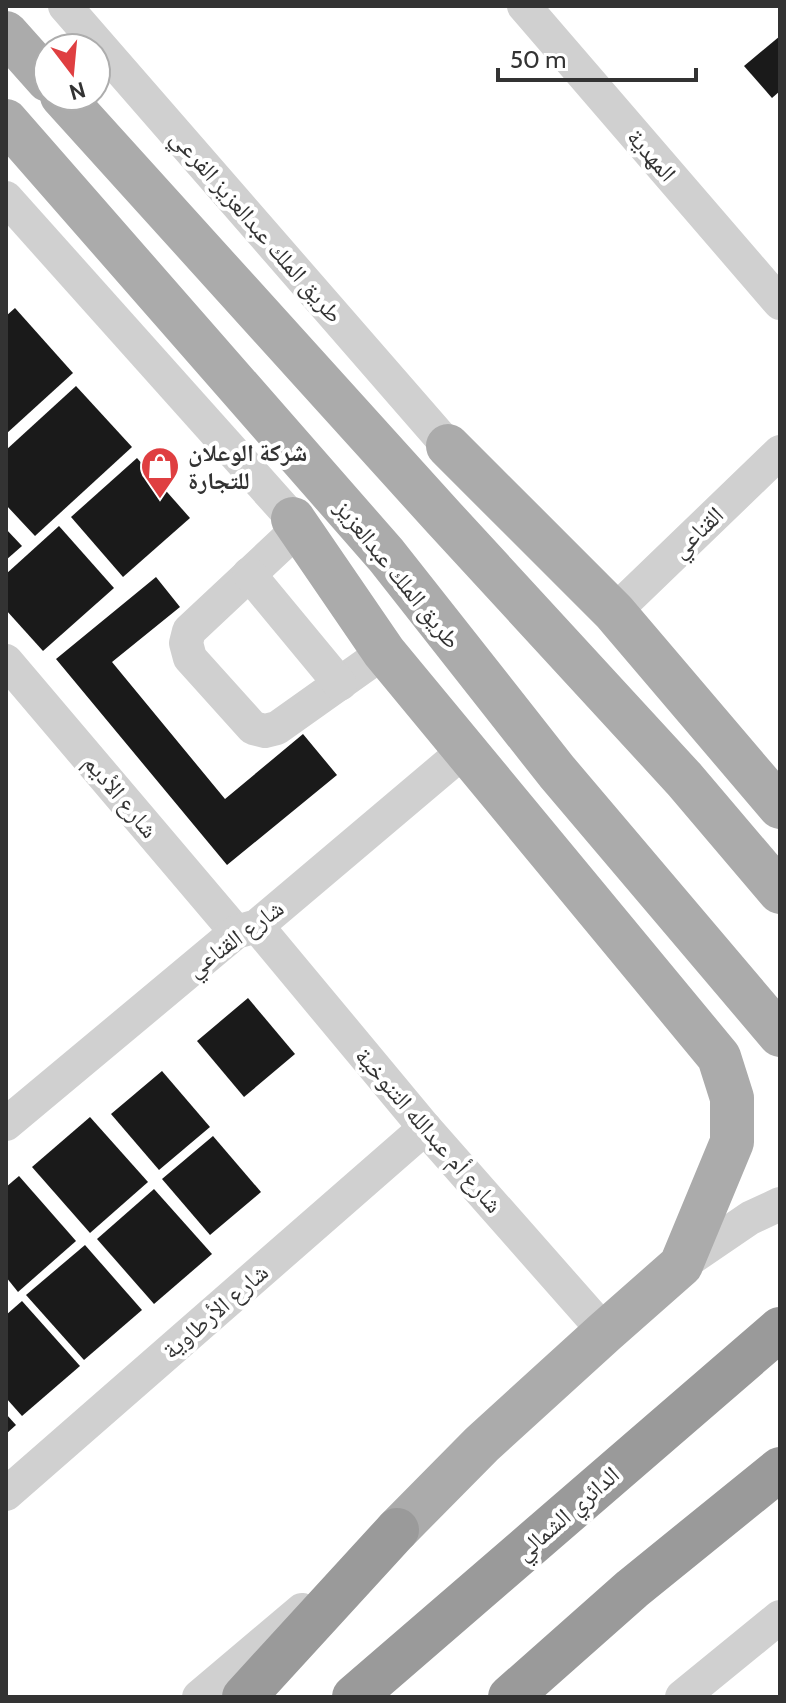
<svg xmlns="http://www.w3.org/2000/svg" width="786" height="1703" font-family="Cabin,'Noto Naskh Arabic',sans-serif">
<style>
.building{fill:#1a1a1a}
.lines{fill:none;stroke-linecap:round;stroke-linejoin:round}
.minor{stroke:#d0d0d0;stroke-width:34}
.major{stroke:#ababab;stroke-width:44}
.highway{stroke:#9a9a9a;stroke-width:44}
.labels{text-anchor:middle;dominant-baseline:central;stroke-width:8;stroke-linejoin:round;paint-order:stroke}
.street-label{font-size:24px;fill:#333;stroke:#fff}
.poi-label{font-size:24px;font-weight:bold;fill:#333;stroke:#fff;text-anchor:start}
</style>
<rect width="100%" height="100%" fill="#fff"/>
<g class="building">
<polygon points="780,36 780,91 772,98 744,66"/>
<polygon points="15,308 73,373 6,434 6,316"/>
<polygon points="76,386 132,447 35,536 6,505 6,450"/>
<polygon points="137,458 190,518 123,577 71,517"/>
<polygon points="59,526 114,588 43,651 6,610 6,574"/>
<polygon points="6,529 22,546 6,560"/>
<polygon points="156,577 180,607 112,662 225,799 303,734 337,775 227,865 56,659"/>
<polygon points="248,998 295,1054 244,1097 197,1041"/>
<polygon points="162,1071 210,1127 159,1170 111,1114"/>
<polygon points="90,1117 148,1182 90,1233 32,1167"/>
<polygon points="213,1136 261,1192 210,1235 162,1179"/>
<polygon points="19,1176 76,1241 18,1292 6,1277 6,1187"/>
<polygon points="154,1189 212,1254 154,1304 97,1239"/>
<polygon points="85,1245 142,1310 84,1360 26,1295"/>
<polygon points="22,1301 80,1366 22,1416 6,1398 6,1315"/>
<polygon points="6,1414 16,1425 6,1434"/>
</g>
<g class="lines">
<g class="minor">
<polyline points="65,6 448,446"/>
<polyline points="524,6 780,303"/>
<polyline points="6,198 293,519"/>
<polyline points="299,528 189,631 186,643 190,658 253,728 265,731 277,728 384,652"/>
<polyline points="249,574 340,684"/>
<polyline points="614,612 780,452"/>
<polyline points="6,661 236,932"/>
<polyline points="257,926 425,1128 605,1332"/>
<polyline points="6,1124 236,932 257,926 464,751"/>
<polyline points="681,1265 750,1218 780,1204"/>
<polyline points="6,1494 425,1128"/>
<polyline points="199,1697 302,1610"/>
<polyline points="682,1697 780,1617"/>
</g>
<g class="major">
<polyline points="6,33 48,80"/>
<polyline points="62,96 443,517 684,779 780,892"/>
<polyline points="6,121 386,555 557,772 780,1035"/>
<polyline points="448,446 614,612 780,807"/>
<polyline points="293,519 384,652 719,1057 732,1098 732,1142 681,1265 605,1332 482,1444 397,1530"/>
</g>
<g class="highway">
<polyline points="244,1697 397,1530"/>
<polyline points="354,1697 780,1329"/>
<polyline points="510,1697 632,1589 780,1469"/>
</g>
</g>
<defs>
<g id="shop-pin" transform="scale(2)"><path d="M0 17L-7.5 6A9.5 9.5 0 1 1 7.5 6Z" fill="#df3f41" stroke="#fff"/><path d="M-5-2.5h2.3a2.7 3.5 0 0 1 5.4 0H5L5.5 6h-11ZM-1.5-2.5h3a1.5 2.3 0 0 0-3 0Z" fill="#fff"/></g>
</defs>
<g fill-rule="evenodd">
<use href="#shop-pin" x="160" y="466"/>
</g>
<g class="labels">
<g class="street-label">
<text transform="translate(652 155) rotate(49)">المهدية</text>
<text transform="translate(257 226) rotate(49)">طريق الملك عبدالعزيز الفرعي</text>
<text transform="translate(697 532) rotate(-44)">القناعي</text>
<text transform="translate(398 574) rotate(51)">طريق الملك عبدالعزيز</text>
<text transform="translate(121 796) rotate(50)">شارع الأديم</text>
<text transform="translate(235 938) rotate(-36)">شارع القناعي</text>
<text transform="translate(429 1130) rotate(49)">شارع أم عبدالله التنوخية</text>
<text transform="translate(215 1311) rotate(-41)">شارع الأرطاوية</text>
<text transform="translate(567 1513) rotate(-41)">الدائري الشمالي</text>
</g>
<g class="poi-label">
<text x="188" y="452">شركة الوعلان<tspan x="188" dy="28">للتجارة</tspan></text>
</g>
</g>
<rect width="786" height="1703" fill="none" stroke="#333333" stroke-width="16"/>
<g transform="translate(72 72) rotate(164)"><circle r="38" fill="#ffffff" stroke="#adadad" stroke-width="2"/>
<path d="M0-6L14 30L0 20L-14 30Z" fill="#df3f41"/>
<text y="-12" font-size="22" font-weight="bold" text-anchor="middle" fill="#333333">N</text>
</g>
<path d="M498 68v12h198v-12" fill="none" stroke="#333333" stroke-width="4"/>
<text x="510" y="68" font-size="24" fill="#333333" stroke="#ffffff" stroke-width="6" paint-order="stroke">50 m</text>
</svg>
